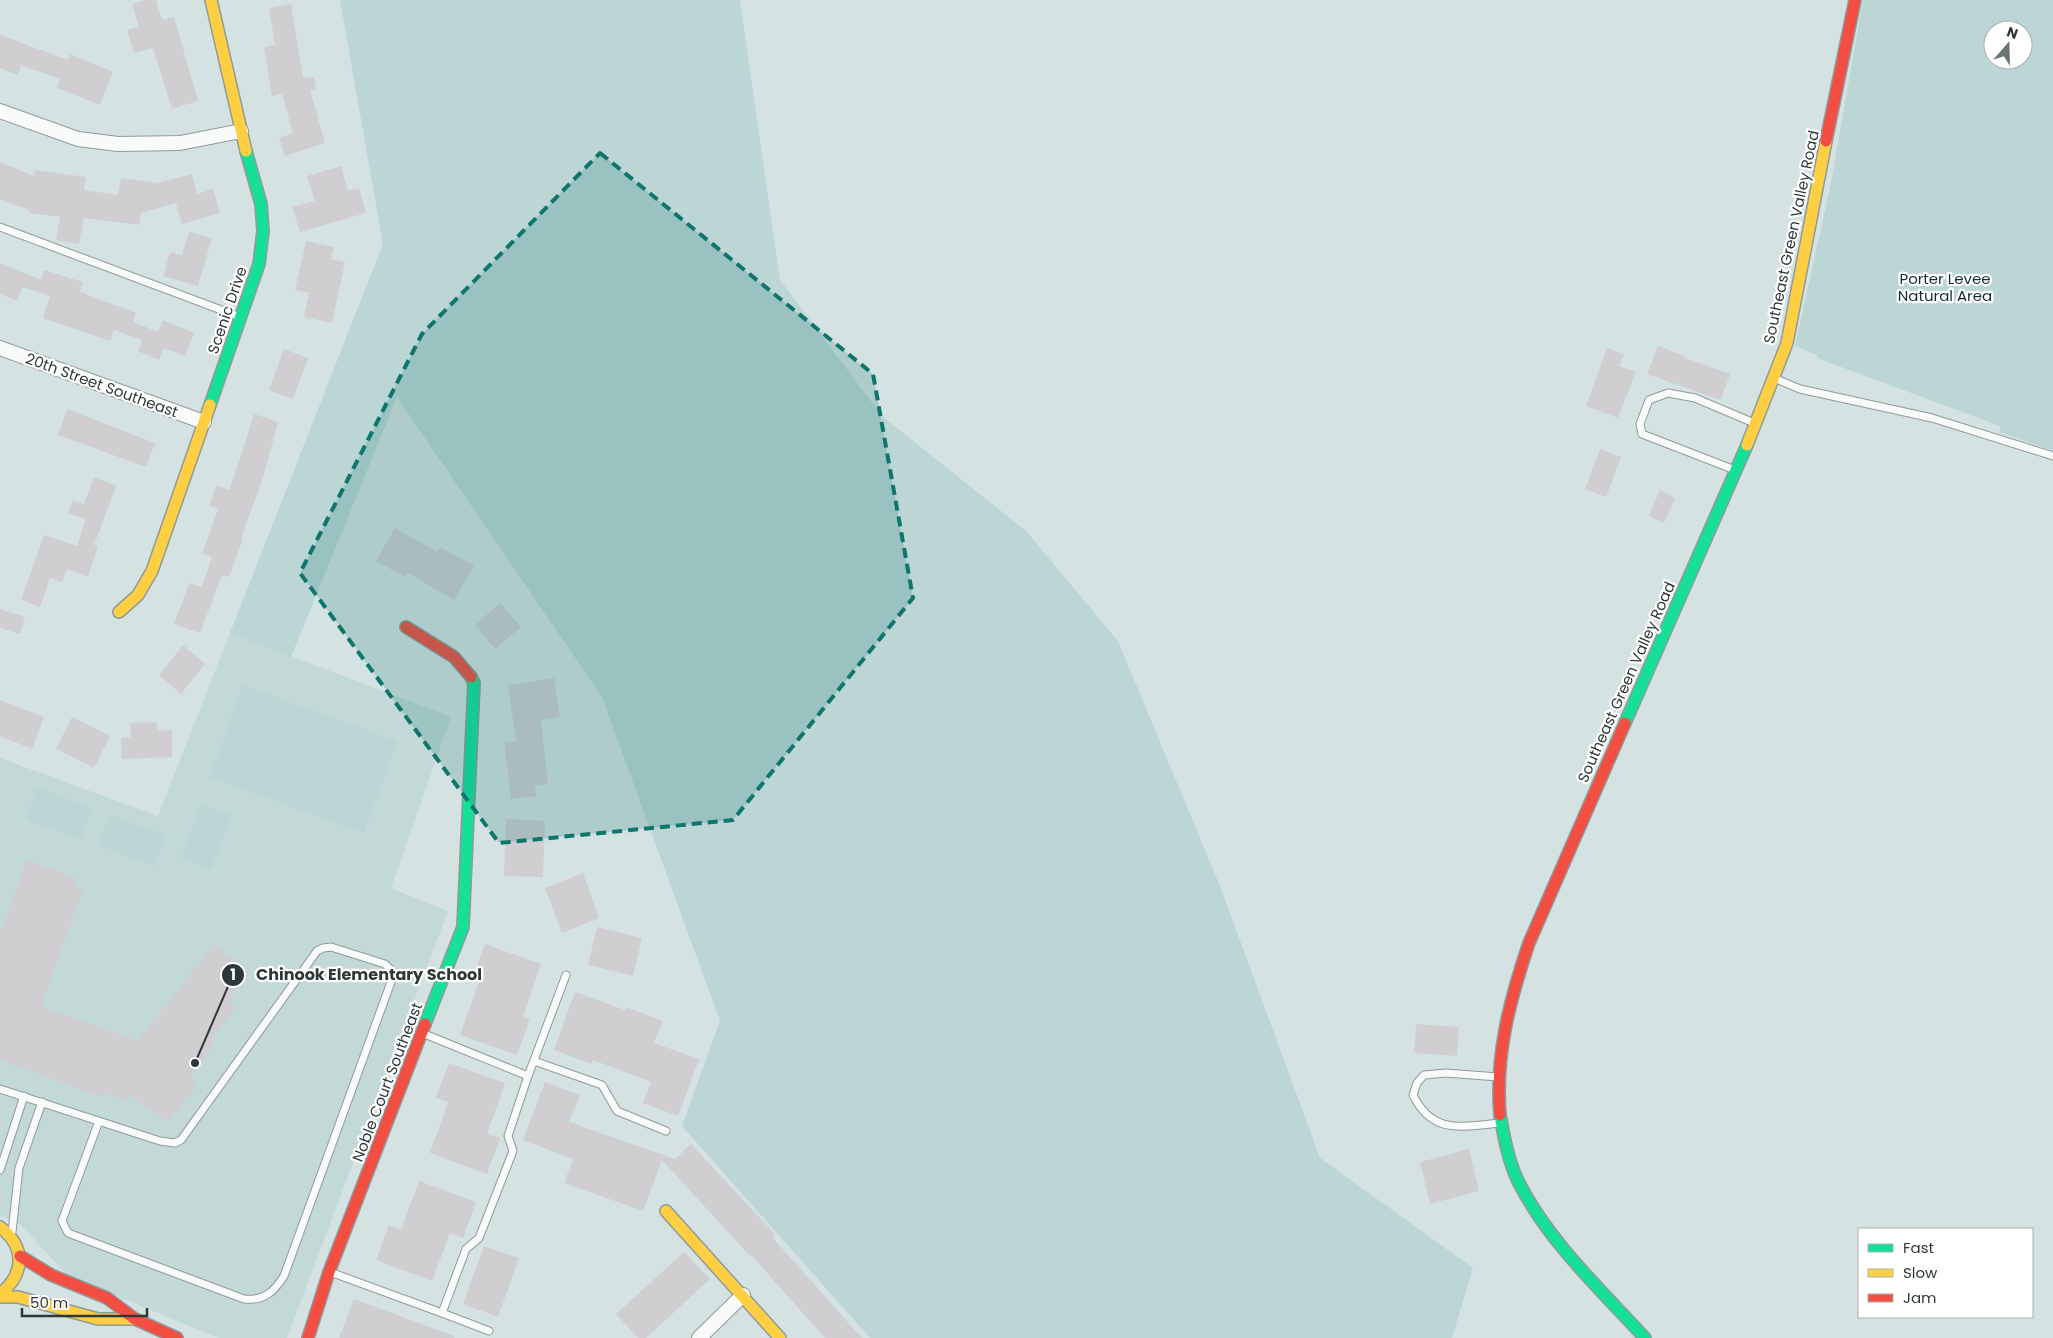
<svg xmlns="http://www.w3.org/2000/svg" width="2053" height="1338" font-family="Poppins,sans-serif">
<style>
.built{fill:#c2d9d8}
.green{fill:#bcd5d5;fill-rule:evenodd}
.building{fill:#d1ced2}
.lines{fill:none;stroke-linecap:round;stroke-linejoin:round}
.lane-casing{stroke:#909a9a;stroke-width:9}
.street-casing{stroke:#909a9a;stroke-width:16}
.fast-casing{stroke:#909a9a;stroke-width:14}
.slow-casing{stroke:#909a9a;stroke-width:14}
.jam-casing{stroke:#909a9a;stroke-width:14}
.lane{stroke:#f9fbfb;stroke-width:7}
.street{stroke:#f9fbfb;stroke-width:14}
.fast{stroke:#16e098;stroke-width:11}
.slow{stroke:#ffcf43;stroke-width:11}
.jam{stroke:#f24e42;stroke-width:11}
.marked{fill:#0f766e;fill-opacity:0.2;stroke:#0f766e;stroke-width:4;stroke-dasharray:10 6;stroke-linejoin:round}
.labels{text-anchor:middle;dominant-baseline:central;stroke-width:4.5;stroke-linejoin:round;paint-order:stroke}
.street-label{font-size:15px;fill:#2f3838;stroke:#fff}
.park-label{font-size:15px;fill:#112f30;stroke:#fff}
.leader{fill:none;stroke:#2f3838;stroke-width:2}
.callout-dot{fill:#2f3838;stroke:#fff;stroke-width:2}
.mark-label{font-size:15px;text-anchor:middle;font-weight:bold;fill:#fff}
.callout-label{font-size:16px;text-anchor:middle;font-weight:bold;fill:#2f3838;stroke:#fff;stroke-width:4.5;stroke-linejoin:round;paint-order:stroke}
</style>
<rect width="100%" height="100%" fill="#d5e2e2"/>
<polygon class="built" points="230,633 451,717 391,888 448,911 287,1338 219,1338 68,1276 20,1224 0,1216 0,758 158,816"/>
<g class="green">
<polygon points="340,0 740,0 780,280 882,416 1026,531 1118,641 1220,886 1320,1158 1473,1268 1452,1338 870,1338 682,1126 720,1021 602,697 397,397 291,657 230,633 383,244"/>
<path d="M1863,0H2053V451L2000,432V426L1817,358V355L1795,346L1831,183ZM1993,30H2023V60H1993Z"/>
<polygon points="243,685 397,741 364,833 210,777"/>
<polygon points="37,788 92,808 81,839 26,819"/>
<polygon points="201,804 231,815 211,869 181,858"/>
<polygon points="110,815 165,835 154,866 99,845"/>
</g>
<g class="building">
<polygon points="145,0 156,0 162,20 174,17 198,101 172,109 153,48 134,53 127,30 139,27 132,4"/>
<polygon points="291,4 303,78 314,77 316,89 310,90 325,143 285,156 279,138 293,133 282,94 272,96 264,47 275,45 269,8"/>
<polygon points="0,35 68,60 70,54 113,72 100,105 57,88 60,79 21,65 18,75 0,68"/>
<polygon points="0,162 34,176 35,170 86,177 84,190 118,195 121,178 157,183 192,174 197,194 213,189 220,213 182,224 176,203 141,213 139,225 84,218 79,244 56,240 60,217 29,213 29,210 0,199"/>
<polygon points="341,166 348,191 359,188 366,213 300,232 292,207 315,201 307,176"/>
<polygon points="189,232 212,238 198,286 163,276 170,252 182,255"/>
<polygon points="306,241 334,247 331,259 345,262 332,323 304,317 309,293 295,290"/>
<polygon points="0,263 41,280 44,270 83,282 80,292 136,313 133,322 158,332 163,320 194,333 185,356 164,348 159,360 138,351 142,340 114,330 110,341 43,318 50,296 23,287 17,301 0,294"/>
<polygon points="1658,346 1685,356 1685,358 1730,374 1721,400 1647,374"/>
<polygon points="1607,348 1624,354 1619,366 1636,372 1618,418 1586,406"/>
<polygon points="284,349 308,358 293,399 269,390"/>
<polygon points="67,409 155,443 146,467 58,435"/>
<polygon points="254,414 278,422 263,478 241,538 243,539 229,577 222,575 200,633 174,624 189,583 202,587 212,557 202,554 218,509 209,506 216,485 229,490 241,456"/>
<polygon points="1600,449 1621,457 1606,497 1585,489"/>
<polygon points="94,477 116,486 94,545 98,546 88,577 67,569 62,582 50,578 40,607 21,600 44,535 77,546 86,519 68,513 73,500 84,504"/>
<polygon points="1660,490 1675,498 1664,523 1649,516"/>
<polygon points="395,528 437,552 440,547 474,566 454,600 408,573 405,577 376,561"/>
<polygon points="500,603 521,627 495,649 475,625"/>
<polygon points="0,609 25,617 20,634 0,628"/>
<polygon points="183,645 205,664 181,694 159,675"/>
<polygon points="554,678 560,717 541,720 548,784 535,785 536,796 511,799 504,742 516,741 508,685"/>
<polygon points="0,700 44,717 32,749 0,736"/>
<polygon points="72,717 110,736 94,768 56,749"/>
<polygon points="157,722 157,731 172,730 172,757 122,759 121,738 131,737 130,723"/>
<polygon points="506,819 545,821 543,877 504,876"/>
<polygon points="27,860 76,878 74,886 83,890 41,1006 138,1041 214,944 248,971 231,993 234,996 229,1001 237,1007 211,1040 215,1043 189,1076 197,1081 192,1087 195,1088 168,1122 129,1095 126,1101 104,1093 102,1097 0,1060 0,935"/>
<polygon points="583,873 599,918 562,933 545,888"/>
<polygon points="597,927 642,938 633,976 588,965"/>
<polygon points="485,944 541,964 523,1017 530,1019 517,1055 460,1035 479,982 472,979"/>
<polygon points="575,992 625,1010 626,1007 663,1021 654,1043 699,1059 678,1116 643,1103 651,1082 593,1060 591,1064 554,1050"/>
<polygon points="1416,1024 1459,1027 1457,1056 1414,1053"/>
<polygon points="449,1063 505,1083 487,1134 500,1138 487,1174 430,1153 448,1102 436,1098"/>
<polygon points="545,1082 580,1095 569,1122 675,1159 691,1144 775,1234 772,1237 862,1338 825,1338 752,1256 751,1257 662,1160 643,1211 564,1183 573,1159 523,1140"/>
<polygon points="1469,1149 1479,1191 1430,1204 1420,1162"/>
<polygon points="419,1181 476,1202 463,1238 450,1233 432,1281 376,1260 389,1225 401,1230"/>
<polygon points="484,1246 519,1258 498,1317 463,1304"/>
<polygon points="684,1252 710,1279 646,1338 638,1338 616,1314"/>
<polygon points="354,1299 454,1336 454,1338 339,1338"/>
</g>
<g class="lines">
<g class="lane-casing">
<g id="lane">
<polyline points="0,227 240,317"/>
<polyline points="1774,378 1800,389 1932,418 2053,456"/>
<polyline points="1735,470 1642,434 1640,424 1649,400 1668,393 1695,398 1754,423"/>
<polyline points="422,1033 528,1076"/>
<polyline points="534,1061 602,1085 617,1111 666,1131"/>
<path d="M1498,1077L1446,1073L1424,1075L1417,1083L1413,1095C1433,1136 1463,1126 1501,1123"/>
<path d="M0,1089L160,1141L175,1143L181,1140L317,951L323,948L331,947L385,964L392,971L391,982L284,1276C274,1292 264,1301 244,1299L68,1233L62,1221L99,1121"/>
<polyline points="0,1170 24,1096"/>
<polyline points="12,1232 19,1168 42,1102"/>
<polyline points="330,1272 442,1313"/>
<polyline points="489,1331 442,1313 466,1249 479,1238 513,1151 508,1136 528,1076 566,975"/>
</g>
</g>
<g class="street-casing">
<g id="street">
<polyline points="0,111 78,139 118,144 180,143 241,131"/>
<polyline points="0,348 204,422"/>
<polyline points="699,1338 743,1295"/>
</g>
</g>
<g class="fast-casing">
<g id="fast">
<polyline points="210,405 259,264 263,231 261,204 246,151"/>
<polyline points="1625,723 1747,445"/>
<polyline points="425,1024 463,927 474,683 471,677"/>
<path d="M1500,1115C1504,1137 1508,1160 1518,1181C1548,1241 1600,1289 1645,1338"/>
</g>
</g>
<g class="slow-casing">
<g id="slow">
<polyline points="211,0 246,151"/>
<polyline points="1747,445 1787,343 1826,141"/>
<polyline points="119,612 138,595 152,571 210,405"/>
<polyline points="666,1211 780,1338"/>
<path d="M0,1227C26,1247 25,1274 0,1294"/>
<polyline points="0,1297 18,1297 98,1319 135,1319"/>
</g>
</g>
<g class="jam-casing">
<g id="jam">
<polyline points="1826,141 1855,0"/>
<polyline points="406,627 454,657 471,677"/>
<path d="M1500,1115C1495,1055 1510,999 1529,943L1625,723"/>
<polyline points="20,1256 51,1275 107,1298 135,1319 177,1338"/>
<polyline points="308,1338 329,1272 425,1024"/>
</g>
</g>
<use href="#lane" class="lane"/>
<use href="#street" class="street"/>
<use href="#fast" class="fast"/>
<use href="#slow" class="slow"/>
<use href="#jam" class="jam"/>
</g>
<path class="marked" d="M600,153L873,374L913,598L733,820L499,843L300,573L422,334Z"/>
<g class="labels">
<g class="street-label">
<text transform="translate(1791 237) rotate(-78)">Southeast Green Valley Road</text>
<text transform="translate(227 310) rotate(-71)">Scenic Drive</text>
<text transform="translate(102 385) rotate(20)">20th Street Southeast</text>
<text transform="translate(1626 682) rotate(-66)">Southeast Green Valley Road</text>
<text transform="translate(387 1082) rotate(-69)">Noble Court Southeast</text>
</g>
<g class="park-label">
<text x="1945" y="278">Porter Levee<tspan x="1945" dy="17">Natural Area</tspan></text>
</g>
</g>
<path class="leader" d="M195 1063L233 975"/>
<g class="callout-dot">
<circle cx="195" cy="1063" r="5"/>
<circle cx="233" cy="975" r="12"/>
</g>
<g class="mark-label">
<text x="233" y="980">1</text>
</g>
<g class="callout-label">
<text x="369" y="980">Chinook Elementary School</text>
</g>
<rect x="1858" y="1228" width="175" height="90" fill="#ffffff" stroke="#acafaf"/>
<rect x="1868" y="1244" width="25" height="8" fill="#16e098" stroke="#acafaf"/>
<text x="1903" y="1253" font-size="15" fill="#2f3838">Fast</text>
<rect x="1868" y="1269" width="25" height="8" fill="#ffcf43" stroke="#acafaf"/>
<text x="1903" y="1278" font-size="15" fill="#2f3838">Slow</text>
<rect x="1868" y="1294" width="25" height="8" fill="#f24e42" stroke="#acafaf"/>
<text x="1903" y="1303" font-size="15" fill="#2f3838">Jam</text>
<g transform="translate(2008 45) rotate(20)"><circle r="24" fill="#ffffff" stroke="#acafaf"/>
<path d="M0-4L9 19L0 12L-9 19Z" fill="#697474"/>
<text y="-8" font-size="14" font-weight="bold" text-anchor="middle" fill="#2f3838">N</text>
</g>
<path d="M22 1308v8h125v-8" fill="none" stroke="#2f3838" stroke-width="2.5"/>
<text x="30" y="1308" font-size="15" fill="#2f3838" stroke="#ffffff" stroke-width="4" paint-order="stroke">50 m</text>
</svg>
